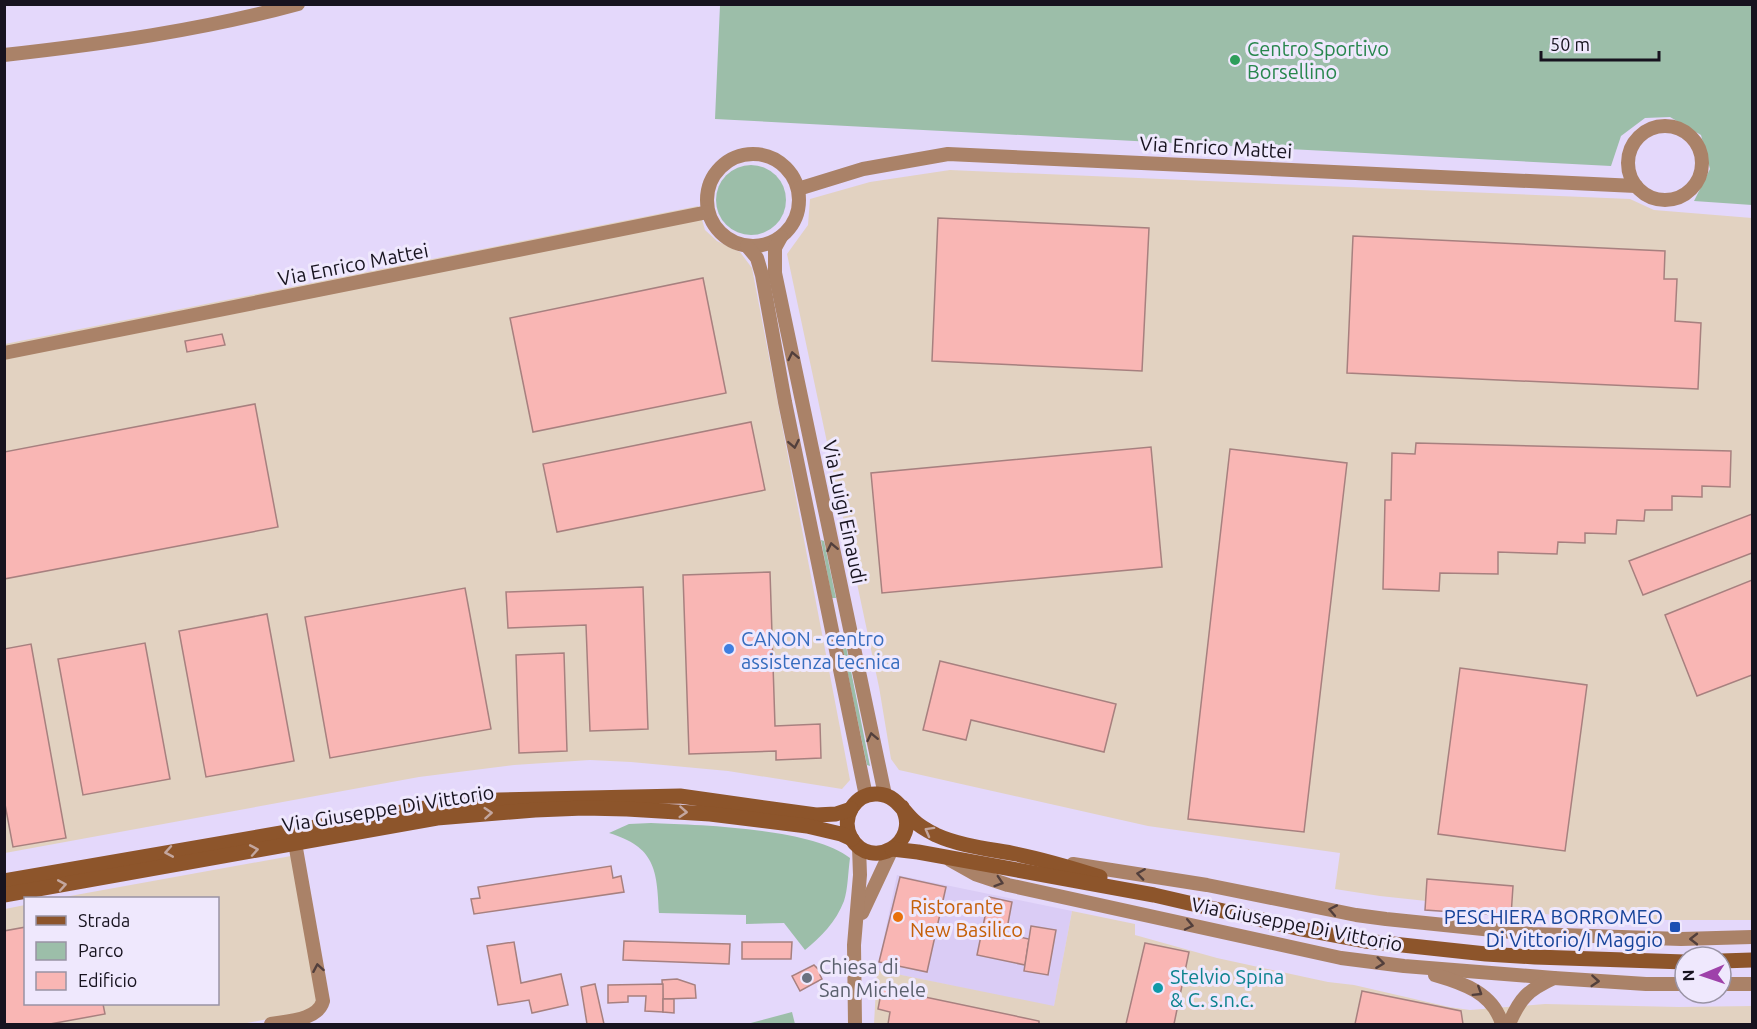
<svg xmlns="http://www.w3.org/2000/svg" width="1757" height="1029" font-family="Ubuntu,sans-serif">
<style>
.built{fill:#daccf5}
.industrial{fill:#e2d2c1}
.green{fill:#9cbea9}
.building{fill:#f9b6b4;stroke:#a7807f;stroke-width:1.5}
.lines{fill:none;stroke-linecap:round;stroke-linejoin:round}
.street{stroke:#aa8268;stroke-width:14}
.secondary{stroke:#8d552b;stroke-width:15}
.oneway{stroke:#523f3c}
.oneway2{stroke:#c3a69e}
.leisure-dot{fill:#2e9e5b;stroke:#efe8fd;stroke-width:2}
.shop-dot{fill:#3f7fe0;stroke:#efe8fd;stroke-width:2}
.food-dot{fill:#e8710a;stroke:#efe8fd;stroke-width:2}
.transit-dot{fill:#1a4fb4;stroke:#efe8fd;stroke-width:2}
.worship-dot{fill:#6b7280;stroke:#efe8fd;stroke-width:2}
.culture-dot{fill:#0f9aa8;stroke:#efe8fd;stroke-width:2}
.labels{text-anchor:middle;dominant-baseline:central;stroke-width:6;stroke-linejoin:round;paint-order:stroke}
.leisure-label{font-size:20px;fill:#27864d;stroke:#efe8fd;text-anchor:start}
.street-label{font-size:20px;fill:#17131f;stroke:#efe8fd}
.shop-label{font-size:20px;fill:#366cbe;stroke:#efe8fd;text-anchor:start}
.food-label{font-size:20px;fill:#c56008;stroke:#efe8fd;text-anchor:start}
.transit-label{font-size:20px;fill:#164399;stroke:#efe8fd;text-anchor:end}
.worship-label{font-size:20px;fill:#5b616d;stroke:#efe8fd;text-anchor:start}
.culture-label{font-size:20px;fill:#0d838f;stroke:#efe8fd;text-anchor:start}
</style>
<rect width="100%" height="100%" fill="#e4d8fb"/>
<polygon class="built" points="897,875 1072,911 1054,1007 877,970"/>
<g class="industrial">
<polygon points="950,170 1630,199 1654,210 1752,218 1752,920 1636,920 1564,916 1380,896 1335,889 1340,853 1148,826 899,770 891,759 879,687 787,254 808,225 810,199 870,182"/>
<polygon points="698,206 705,230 717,241 740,252 752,268 850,780 842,789 728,771 631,762 590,760 514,765 419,777 5,853 5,344"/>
<polygon points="291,856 317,1000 313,1008 304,1012 242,1024 5,1024 5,909 25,905 26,1004 218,1004 218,898 59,898"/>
<polygon points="1072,911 1135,924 1135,935 1217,958 1328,982 1354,985 1449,1007 1470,1010 1545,1004 1679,1007 1752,1006 1752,1024 874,1024 877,970 1054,1006"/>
</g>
<g class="green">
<polygon points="720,5 1752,5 1752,205 1694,201 1710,169 1701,135 1670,117 1645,118 1621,136 1611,166 715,119"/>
<circle cx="751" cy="200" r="35"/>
<polygon points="821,540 824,541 836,598 832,598"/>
<polygon points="841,635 844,636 870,766 867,765 840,637"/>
<path d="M651,823C700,825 812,828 850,858C848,872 848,889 844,901C836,922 821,937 805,950L784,923L746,924V915L659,913C657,869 655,847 609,833L629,824Z"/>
<polygon points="792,1012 795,1024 747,1024"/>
</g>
<g class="building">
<polygon points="938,218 1149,228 1142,371 932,361"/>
<polygon points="1353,236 1665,251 1664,279 1677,279 1675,321 1701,323 1698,389 1347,373"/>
<polygon points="703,278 726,393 533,432 510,318"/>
<polygon points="222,334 225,345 187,352 185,341"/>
<polygon points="255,404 278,527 4,579 4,452"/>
<polygon points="751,422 765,490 557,532 543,464"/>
<polygon points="1416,443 1731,451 1730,487 1702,486 1702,497 1672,496 1672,510 1645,510 1644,521 1617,520 1616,534 1585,533 1585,543 1558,542 1557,554 1498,552 1498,574 1440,573 1439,591 1383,589 1385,500 1391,500 1392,453 1415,454"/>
<polygon points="1151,447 1162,567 882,593 871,473"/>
<polygon points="1230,449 1347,463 1304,832 1188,819"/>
<polygon points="1752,514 1752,553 1643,595 1629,561"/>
<polygon points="770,572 775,726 820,724 821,758 776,760 776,751 689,754 683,575"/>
<polygon points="1752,580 1752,675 1697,696 1665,615"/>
<polygon points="643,587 648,729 590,731 586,625 508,628 506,592"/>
<polygon points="465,588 491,729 330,758 305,617"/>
<polygon points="267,614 294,761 206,777 179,631"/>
<polygon points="145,643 170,779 83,795 58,659"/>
<polygon points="31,644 66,838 13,847 4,799 4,649"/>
<polygon points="564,653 567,751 519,753 516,655"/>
<polygon points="940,661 1116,704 1104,752 971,720 966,740 923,730"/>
<polygon points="1460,668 1587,685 1565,851 1438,834"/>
<polygon points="611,866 613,878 621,876 624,892 474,914 471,899 480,898 478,887"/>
<polygon points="900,877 946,887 927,972 879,962"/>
<polygon points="1427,879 1513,886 1511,916 1425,910"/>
<polygon points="989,897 1012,902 1006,934 1029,939 1025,965 977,955"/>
<polygon points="1031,926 1056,930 1048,975 1024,971"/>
<polygon points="26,927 26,1004 103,1004 105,1014 50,1024 4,1024 4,931"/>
<polygon points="624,941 730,944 729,964 623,960"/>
<polygon points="514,942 521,983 561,974 568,1005 532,1013 529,1000 498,1005 487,946"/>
<polygon points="742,942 792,942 791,959 742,959"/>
<polygon points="1145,943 1189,952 1174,1024 1126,1024"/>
<polygon points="814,965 821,972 820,975 822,979 800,991 792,976"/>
<polygon points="677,979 695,985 696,998 663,999 662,980"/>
<polygon points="595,984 604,1024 587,1024 581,987"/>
<polygon points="663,984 663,1012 645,1011 646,996 628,996 628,1002 608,1003 608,985"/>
<polygon points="882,988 1039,1021 1039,1024 888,1024 890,1012 878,1009"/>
<polygon points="1362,991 1461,1011 1463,1024 1355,1024"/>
<polygon points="663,999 674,999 674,1013 663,1012"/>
</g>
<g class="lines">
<g class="street">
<path d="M4,55C103,44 203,30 298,4"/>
<circle cx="1665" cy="163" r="37"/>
<circle cx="753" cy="200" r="46"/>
<polyline points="798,189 863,169 948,154 1636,186"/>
<polyline points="781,237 775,248 775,273 885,795"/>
<polyline points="747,246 757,258 762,275 785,402 866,796"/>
<polyline points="4,353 708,212"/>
<polyline points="950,860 975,874 1008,885 1341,958 1404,966 1554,978 1646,984 1685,984"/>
<polyline points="1073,864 1207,885 1356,915 1386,919 1532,934 1681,939 1752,937"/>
<polyline points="862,913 892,849"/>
<path d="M1435,975C1463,983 1493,993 1502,1024"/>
<polyline points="1721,984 1752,984"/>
<path d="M271,1024C288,1021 318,1020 323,1001L295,843"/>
<polyline points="855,1024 854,945 860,875 859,847"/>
<path d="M1509,1024C1520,998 1528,990 1554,978"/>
</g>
<g class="secondary">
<path d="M902,807C922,843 871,872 851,838C840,818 855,792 878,794C896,795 902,810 913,820C920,827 928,831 936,835C960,846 990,849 1016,854C1045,860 1072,868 1100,877"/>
<polyline points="892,849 918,852 1154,895 1301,929 1365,941 1486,954 1535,957 1685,962"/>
<polyline points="4,881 443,805 499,800 680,796 816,815 836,814 851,809"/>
<polyline points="4,895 437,818 535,810 584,808 627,809 710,814 807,826 841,834 852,839"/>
<polyline points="1721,961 1752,960"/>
</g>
</g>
<defs><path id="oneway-chevron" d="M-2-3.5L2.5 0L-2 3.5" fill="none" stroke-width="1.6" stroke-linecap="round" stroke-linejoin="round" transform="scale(1.5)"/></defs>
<g class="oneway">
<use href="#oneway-chevron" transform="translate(793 356) rotate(-102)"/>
<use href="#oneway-chevron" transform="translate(794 444) rotate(79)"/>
<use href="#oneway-chevron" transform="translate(832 547) rotate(-102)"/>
<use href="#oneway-chevron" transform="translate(872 737) rotate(-102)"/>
<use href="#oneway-chevron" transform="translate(1141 874) rotate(-172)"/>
<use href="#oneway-chevron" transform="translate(999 882) rotate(18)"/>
<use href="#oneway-chevron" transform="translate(1333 910) rotate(-169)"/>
<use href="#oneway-chevron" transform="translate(1189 925) rotate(12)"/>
<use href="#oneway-chevron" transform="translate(1694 939) rotate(180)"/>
<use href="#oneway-chevron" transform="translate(1380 963) rotate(7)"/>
<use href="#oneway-chevron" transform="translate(318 968) rotate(-100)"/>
<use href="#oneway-chevron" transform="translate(1595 981) rotate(4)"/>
<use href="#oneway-chevron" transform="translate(1478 992) rotate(32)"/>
</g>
<g class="oneway2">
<use href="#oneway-chevron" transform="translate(683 812) rotate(4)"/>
<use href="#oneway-chevron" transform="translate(488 813) rotate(-4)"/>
<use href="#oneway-chevron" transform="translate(929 831) rotate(-151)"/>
<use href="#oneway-chevron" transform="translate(254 850) rotate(-10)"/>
<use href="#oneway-chevron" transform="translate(169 852) rotate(170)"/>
<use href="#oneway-chevron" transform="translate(62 885) rotate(-10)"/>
</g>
<circle class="leisure-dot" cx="1235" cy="60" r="6"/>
<circle class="shop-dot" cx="729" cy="649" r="6"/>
<circle class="food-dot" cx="898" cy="917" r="6"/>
<rect class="transit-dot" x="1669" y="921" width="12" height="12" rx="3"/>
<circle class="worship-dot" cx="807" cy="978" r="6"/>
<circle class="culture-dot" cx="1158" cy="988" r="6"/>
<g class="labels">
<g class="leisure-label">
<text x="1247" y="48">Centro Sportivo<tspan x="1247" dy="23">Borsellino</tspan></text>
</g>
<g class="street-label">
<text transform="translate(1216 147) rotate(3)">Via Enrico Mattei</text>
<text transform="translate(353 264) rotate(-11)">Via Enrico Mattei</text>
<text transform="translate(845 512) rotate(78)">Via Luigi Einaudi</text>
<text transform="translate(388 808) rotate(-9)">Via Giuseppe Di Vittorio</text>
<text transform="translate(1297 924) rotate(11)">Via Giuseppe Di Vittorio</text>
</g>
<g class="shop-label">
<text x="741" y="638">CANON - centro<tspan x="741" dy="23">assistenza tecnica</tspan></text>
</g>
<g class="food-label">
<text x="910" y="906">Ristorante<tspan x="910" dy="23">New Basilico</tspan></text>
</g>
<g class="transit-label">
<text x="1663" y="916">PESCHIERA BORROMEO<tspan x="1663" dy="23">Di Vittorio/I Maggio</tspan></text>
</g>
<g class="worship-label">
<text x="819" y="966">Chiesa di<tspan x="819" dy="23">San Michele</tspan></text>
</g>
<g class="culture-label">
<text x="1170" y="976">Stelvio Spina<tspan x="1170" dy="23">&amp; C. s.n.c.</tspan></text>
</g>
</g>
<rect width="1757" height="1029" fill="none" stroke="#17131f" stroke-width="12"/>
<rect x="24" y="897" width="195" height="108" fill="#efe8fd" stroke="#9993a4" stroke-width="1.5"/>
<rect x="36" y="916" width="30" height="9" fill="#8d552b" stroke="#9993a4" stroke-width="1.5"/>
<text x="78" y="927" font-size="18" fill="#17131f">Strada</text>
<rect x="36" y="942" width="30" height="18" fill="#9cbea9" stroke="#9993a4" stroke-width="1.5"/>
<text x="78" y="957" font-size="18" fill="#17131f">Parco</text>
<rect x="36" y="972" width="30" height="18" fill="#f9b6b4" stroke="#9993a4" stroke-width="1.5"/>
<text x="78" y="987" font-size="18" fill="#17131f">Edificio</text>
<g transform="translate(1703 975) rotate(268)"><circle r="28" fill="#efe8fd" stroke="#9993a4" stroke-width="1.5"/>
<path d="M0-4.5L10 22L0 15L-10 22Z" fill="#9e41aa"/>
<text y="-9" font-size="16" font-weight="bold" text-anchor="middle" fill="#17131f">N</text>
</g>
<path d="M1541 51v9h118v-9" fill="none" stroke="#17131f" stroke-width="3"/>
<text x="1550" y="51" font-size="18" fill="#17131f" stroke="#efe8fd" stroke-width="4.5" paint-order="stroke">50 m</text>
</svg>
